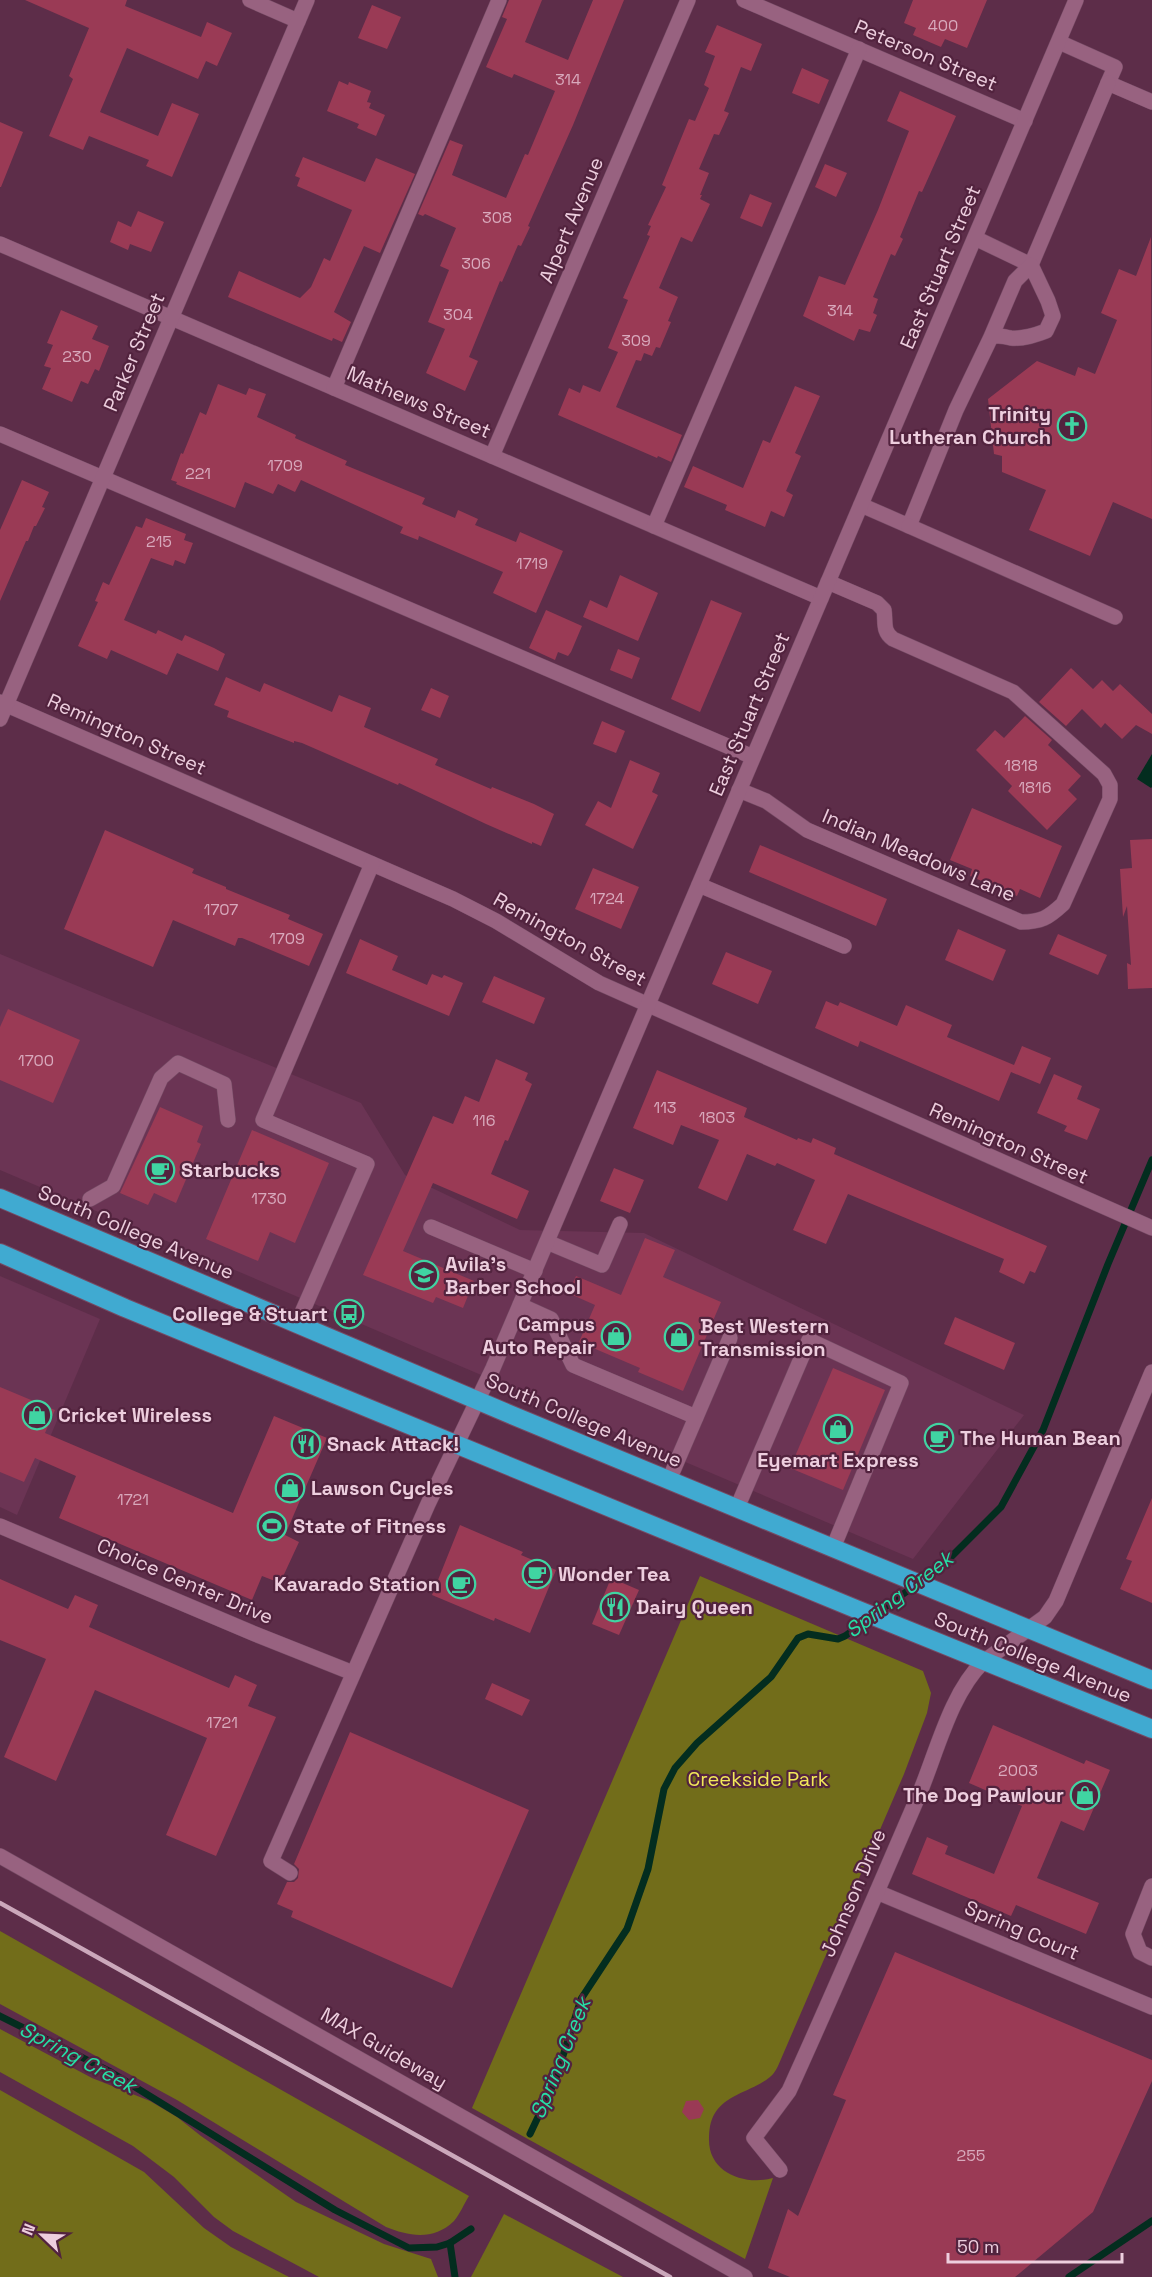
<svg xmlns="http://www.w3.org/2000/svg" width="1152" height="2277" font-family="'Space Grotesk',sans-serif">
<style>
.built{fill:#6b3454}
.green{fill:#726d1a}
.water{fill:#032d1f}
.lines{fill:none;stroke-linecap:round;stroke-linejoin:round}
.stream{stroke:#032d1f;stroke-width:7}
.building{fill:#9a3a55}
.minor-casing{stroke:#754b64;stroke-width:16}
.highway-casing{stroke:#754b64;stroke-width:20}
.minor{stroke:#986280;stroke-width:15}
.highway{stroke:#40aad1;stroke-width:18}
.rail{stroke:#cba8bb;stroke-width:4.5}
.labels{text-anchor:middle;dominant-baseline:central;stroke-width:4.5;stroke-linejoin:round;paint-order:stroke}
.number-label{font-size:16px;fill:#d8a9bc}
.street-label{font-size:20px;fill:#edcede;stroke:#52233e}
.poi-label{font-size:20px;font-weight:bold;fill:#edcede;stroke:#52233e;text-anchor:start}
.park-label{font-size:20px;fill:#f1e859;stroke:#52233e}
.water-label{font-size:21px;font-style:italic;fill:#26dfa6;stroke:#52233e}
</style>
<rect width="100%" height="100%" fill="#5d2d49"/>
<g class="built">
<polygon points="0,954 361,1103 405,1175 520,1230 644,1233 1024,1415 913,1559 0,1170"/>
<polygon points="0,1276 100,1319 17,1515 0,1507"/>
</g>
<g class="green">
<path d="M700,1576L923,1671L931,1693L927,1713L904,1774L778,2066C776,2070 773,2075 770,2077C753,2091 727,2094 715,2113C710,2121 709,2130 709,2140C709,2173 745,2186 773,2178L745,2259L472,2108Z"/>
<path d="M0,1931L469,2196C464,2204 460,2214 454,2221C434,2241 408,2236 386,2227L177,2100L0,2004Z"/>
<polygon points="0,2029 92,2078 150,2101 177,2117 201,2136 296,2202 384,2244 431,2259 438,2277 319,2277 233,2231 214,2217 174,2177 133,2146 0,2072"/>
<polygon points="0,2090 144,2172 204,2228 231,2247 289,2277 0,2277"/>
<polygon points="504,2214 623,2277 471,2277"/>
</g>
<polygon class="water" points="1152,754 1152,787 1151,788 1137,779"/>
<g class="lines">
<g class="stream">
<polyline points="0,2016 109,2071 335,2210 409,2248 437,2247 450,2243 471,2229"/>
<polyline points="530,2134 555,2081 581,1999 627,1929 648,1869 664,1789 675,1768 697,1743 771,1677 798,1638 808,1634 838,1639 845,1636 942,1566 1001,1507 1043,1430 1108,1264 1152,1160"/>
<polyline points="450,2243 455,2277"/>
<polyline points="1069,2277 1152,2221"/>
</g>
</g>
<g class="building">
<polygon points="25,0 127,0 125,6 201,37 207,22 232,33 217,66 206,61 198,79 127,48 100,112 158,136 172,103 199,114 172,177 146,166 149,160 89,136 83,150 49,136 73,79 69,76 89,28"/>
<polygon points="509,0 542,0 525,42 568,60 593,0 624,0 573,125 528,226 530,227 521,246 518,245 502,282 500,281 469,357 478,361 465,391 426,373 445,329 428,322 449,270 440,266 456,228 425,214 423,216 418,214 450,140 463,145 452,175 506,198 525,154 528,155 555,91 514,74 512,78 486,67 507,19 502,17"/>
<polygon points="913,0 987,0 967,48 945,39 941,47 913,35 916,28 904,23"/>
<polygon points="372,5 401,17 387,49 358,38"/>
<polygon points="717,25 762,44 751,71 741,67 724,111 729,113 719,135 714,134 699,169 709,173 700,195 702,195 700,199 710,204 692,242 681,237 659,288 678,297 668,321 671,322 660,348 656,347 652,356 644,353 641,361 636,360 616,407 682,435 671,462 658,456 657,458 558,415 569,388 580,393 583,385 600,392 618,352 608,348 628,300 623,298 650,236 647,235 651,226 648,225 666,187 662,185 689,119 695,121 709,88 704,85 715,56 705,52"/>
<polygon points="802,68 829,80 819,104 792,93"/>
<polygon points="339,81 348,85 349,82 371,91 367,102 371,103 369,108 385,115 376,136 357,128 359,124 327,111"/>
<polygon points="900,91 956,116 922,192 919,191 900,237 903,239 895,256 891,254 873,297 878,299 873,313 877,315 870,332 859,329 854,341 803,316 819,276 845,285 878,210 909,131 887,121"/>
<polygon points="0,122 23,132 1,187 0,187"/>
<polygon points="303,157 365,182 376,158 415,174 380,253 364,246 334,312 351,322 342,342 333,338 332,341 228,297 239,271 300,298 311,287 324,258 330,261 352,210 297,186 300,178 295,176"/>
<polygon points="825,164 847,173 836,197 815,187"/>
<polygon points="750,194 772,203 762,227 740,218"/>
<polygon points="138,211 164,222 151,252 130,244 128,250 110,242 118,221 131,227"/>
<polygon points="1151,237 1152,519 1113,502 1090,556 1029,530 1046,490 1002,472 1002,456 994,454 988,399 1037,361 1075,376 1078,367 1095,374 1117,320 1101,313 1119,269 1136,276"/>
<polygon points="61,310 98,326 92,339 109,346 99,371 95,369 88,384 81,381 72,402 42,389 51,368 44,366 53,345 47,343"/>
<polygon points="218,384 246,395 249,388 266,394 257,417 296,435 295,438 347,461 345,465 425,498 422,504 455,518 458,510 478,519 475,525 516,542 520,532 563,551 536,613 493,593 503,572 419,536 418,540 400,533 403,527 301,480 295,492 278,484 273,494 245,482 235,508 176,484 177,482 171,480 181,453 183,454 200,412 206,415"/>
<polygon points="795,386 820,396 795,453 801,456 786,491 793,495 784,517 771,511 765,527 725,510 727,505 684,487 693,466 743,488 763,440 770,443"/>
<polygon points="22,480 49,492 42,507 45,508 36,526 34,526 28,541 26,541 0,601 0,530"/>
<polygon points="146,518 186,534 184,540 193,543 185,564 175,560 173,566 151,558 124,620 156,634 158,630 182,641 185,635 214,648 225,654 218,671 177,653 167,675 111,650 107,659 78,646 98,602 95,601 103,582 109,585 136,526 142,528"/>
<polygon points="620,575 658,593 638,641 583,617 590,600 607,608"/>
<polygon points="711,600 742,613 700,712 671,699"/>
<polygon points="546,610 582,626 571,652 568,656 558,652 555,660 529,648"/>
<polygon points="618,649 640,658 632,679 610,670"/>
<polygon points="1071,668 1093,689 1102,680 1113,691 1120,684 1152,714 1152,734 1136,725 1122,739 1105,723 1101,728 1082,709 1066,726 1039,702"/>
<polygon points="226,677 260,692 264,683 332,712 339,695 371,708 364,727 438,759 435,765 491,789 492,787 534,804 554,814 541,846 532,842 532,844 486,824 399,783 398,785 302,743 294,741 294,743 227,717 229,711 214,705"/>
<polygon points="431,688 449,696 440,718 421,710"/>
<polygon points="1025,716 1052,740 1048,745 1081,776 1068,790 1077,799 1047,830 1008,791 1012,786 976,750 995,730 1004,738"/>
<polygon points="602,721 625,731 616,753 593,744"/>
<polygon points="630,760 660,773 652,792 658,795 633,849 585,825 598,801 611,808"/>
<polygon points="972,808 1062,846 1040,898 1020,889 1017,896 970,876 972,869 950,860"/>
<polygon points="105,830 194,869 192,873 226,887 226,889 290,915 288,919 323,934 309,966 242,938 238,938 235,946 173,920 153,967 64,929"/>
<polygon points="1152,839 1152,988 1128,989 1127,963 1131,965 1127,906 1123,917 1120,869 1132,868 1130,840"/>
<polygon points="760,845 887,899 876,926 749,872"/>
<polygon points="593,868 639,887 621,929 575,909"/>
<polygon points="958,929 1006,950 993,981 945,960"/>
<polygon points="1058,934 1107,955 1098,975 1049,954"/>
<polygon points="360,939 398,956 392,970 427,985 432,974 442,978 444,975 463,983 449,1016 346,973"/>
<polygon points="726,952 772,971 758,1004 712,984"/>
<polygon points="494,976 545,998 534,1024 482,1002"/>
<polygon points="826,1001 838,1006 840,1002 897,1026 906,1005 952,1025 947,1037 1014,1065 1022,1046 1051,1058 1040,1084 1011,1072 999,1101 860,1041 858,1047 815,1028"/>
<polygon points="8,1009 80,1040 53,1103 0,1080 0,1027"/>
<polygon points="496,1059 528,1073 525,1080 532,1084 508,1141 505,1140 491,1174 529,1191 517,1219 433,1183 403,1251 474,1281 463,1308 436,1297 433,1303 363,1275 433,1116 453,1124 465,1096 479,1102"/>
<polygon points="657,1070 747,1108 744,1117 797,1140 798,1138 811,1143 813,1138 836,1148 834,1154 1047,1246 1035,1273 1030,1271 1024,1284 999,1272 1004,1259 848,1194 826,1244 793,1230 815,1180 777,1163 775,1166 747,1154 727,1201 698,1188 719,1140 681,1125 673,1145 633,1128"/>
<polygon points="1054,1074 1082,1086 1077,1099 1100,1109 1087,1140 1064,1131 1067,1126 1037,1113"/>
<polygon points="160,1107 203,1126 197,1142 201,1144 176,1203 154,1193 148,1205 120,1193"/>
<polygon points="252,1130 329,1163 295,1243 270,1232 258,1261 206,1239"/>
<polygon points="614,1168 644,1180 630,1213 600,1201"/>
<polygon points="645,1238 675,1250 663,1277 721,1302 683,1391 638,1372 640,1368 579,1342 595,1305 568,1293 576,1276 621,1295"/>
<polygon points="955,1317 1015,1343 1004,1370 944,1344"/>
<polygon points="833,1368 885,1390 843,1490 790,1468"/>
<polygon points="0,1387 55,1410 45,1433 233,1513 274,1416 327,1438 285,1535 299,1542 280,1583 262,1576 252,1600 59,1518 76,1476 35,1458 24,1482 0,1472"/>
<polygon points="1152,1498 1152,1603 1120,1589 1132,1561 1126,1559"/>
<polygon points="460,1525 523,1552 521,1555 556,1570 530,1633 495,1618 494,1621 432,1595"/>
<polygon points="611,1578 639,1590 619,1635 592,1624"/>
<polygon points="0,1579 68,1609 75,1595 98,1605 89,1627 229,1688 235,1675 257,1685 248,1706 276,1717 216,1856 166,1835 207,1738 95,1690 56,1781 4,1757 46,1659 0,1640"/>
<polygon points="492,1683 530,1700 522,1716 485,1699"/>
<polygon points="993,1725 1084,1764 1086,1760 1110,1770 1084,1831 1061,1821 1037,1878 1099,1903 1086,1934 1016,1905 1011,1916 912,1874 927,1837 948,1846 945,1854 994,1874 1022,1806 969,1783"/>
<polygon points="350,1732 529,1810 452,1988 291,1917 293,1911 277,1904 287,1882 294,1882 298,1878 299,1869 294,1864"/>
<polygon points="895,1952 1152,2060 1152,2081 1093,2212 1015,2277 790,2277 768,2268 788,2209 798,2216 846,2100 833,2095"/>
<polygon points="698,2100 704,2109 700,2118 689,2120 682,2112 686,2101"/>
</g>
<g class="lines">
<g class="minor-casing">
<g id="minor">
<polyline points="250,0 298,21"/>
<polyline points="744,0 1025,121"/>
<polyline points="1059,42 1115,67 1108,83 1152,102"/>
<polyline points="975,238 1031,265 1108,83"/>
<polyline points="0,244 821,598"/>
<polyline points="334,388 499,0"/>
<polyline points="0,434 753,757"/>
<polyline points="492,456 688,0"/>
<path d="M861,505L909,526L956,410L991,337C1000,334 1003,337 1011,338C1024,339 1035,335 1046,331L1053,316L1048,301L1031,265L1015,281L991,337"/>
<polyline points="654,526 859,49"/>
<polyline points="909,526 1115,617"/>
<polyline points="0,702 453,899 496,921 599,983 1152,1228"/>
<polyline points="0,719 307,0"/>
<path d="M739,790L766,801L807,830L1021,922C1041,922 1048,918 1063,904L1110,799V785L1104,774L1013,692L893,639C882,631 886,622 884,610L877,603L828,582"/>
<polyline points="699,885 844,946"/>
<polyline points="90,1199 113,1186 161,1078 178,1063 224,1084 228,1120"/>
<polyline points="431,1227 535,1271"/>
<polyline points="547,1242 602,1265 620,1224"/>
<polyline points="520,1305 551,1319 573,1365 696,1417"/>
<polyline points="297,1324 367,1164 263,1120 372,864"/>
<polyline points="669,1480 730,1338"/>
<polyline points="737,1508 809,1340 901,1383 833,1548"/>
<polyline points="0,1526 255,1634 353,1673"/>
<polyline points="0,1856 745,2277"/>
<polyline points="290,1873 271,1861 428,1504 493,1368 1076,0"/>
<polyline points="1152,1886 1133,1934 1140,1952 1152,1958"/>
<polyline points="877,1892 1152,2007"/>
<path d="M780,2170L754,2138L789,2091C834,1992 877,1892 920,1792C937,1751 951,1693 983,1662L1045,1617L1056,1601L1152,1372"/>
</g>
</g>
<g class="highway-casing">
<g id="highway">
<polyline points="0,1198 514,1416 1152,1680"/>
<polyline points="0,1253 125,1308 856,1609 1152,1729"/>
</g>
</g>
<use href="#minor" class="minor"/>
<use href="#highway" class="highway"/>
<polyline class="rail" points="0,1903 670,2277"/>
</g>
<defs>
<g id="church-ring" transform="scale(1.5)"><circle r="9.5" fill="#52233e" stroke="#40d4a2" stroke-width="1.5"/><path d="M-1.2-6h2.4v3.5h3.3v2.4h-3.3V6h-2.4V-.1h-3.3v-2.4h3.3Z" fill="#40d4a2"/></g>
<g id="cafe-ring" transform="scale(1.5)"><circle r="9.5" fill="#52233e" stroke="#40d4a2" stroke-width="1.5"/><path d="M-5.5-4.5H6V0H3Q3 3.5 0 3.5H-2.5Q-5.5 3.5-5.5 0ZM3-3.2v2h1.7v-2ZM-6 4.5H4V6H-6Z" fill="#40d4a2"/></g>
<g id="school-ring" transform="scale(1.5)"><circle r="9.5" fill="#52233e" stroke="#40d4a2" stroke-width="1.5"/><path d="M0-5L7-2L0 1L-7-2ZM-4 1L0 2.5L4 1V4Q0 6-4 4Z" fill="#40d4a2"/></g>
<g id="bus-ring" transform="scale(1.5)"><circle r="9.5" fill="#52233e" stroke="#40d4a2" stroke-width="1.5"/><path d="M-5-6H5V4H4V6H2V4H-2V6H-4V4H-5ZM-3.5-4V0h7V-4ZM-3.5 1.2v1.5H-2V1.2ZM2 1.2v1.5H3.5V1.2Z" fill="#40d4a2"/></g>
<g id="shop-ring" transform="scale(1.5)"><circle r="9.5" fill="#52233e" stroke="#40d4a2" stroke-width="1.5"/><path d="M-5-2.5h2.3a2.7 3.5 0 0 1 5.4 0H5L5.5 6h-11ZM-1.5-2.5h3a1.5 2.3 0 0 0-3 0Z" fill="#40d4a2"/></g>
<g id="restaurant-ring" transform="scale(1.5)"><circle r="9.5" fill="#52233e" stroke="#40d4a2" stroke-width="1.5"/><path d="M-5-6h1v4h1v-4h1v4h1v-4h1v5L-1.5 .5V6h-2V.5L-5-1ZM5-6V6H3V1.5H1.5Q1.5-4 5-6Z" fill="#40d4a2"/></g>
<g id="stadium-ring" transform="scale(1.5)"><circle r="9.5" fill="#52233e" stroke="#40d4a2" stroke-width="1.5"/><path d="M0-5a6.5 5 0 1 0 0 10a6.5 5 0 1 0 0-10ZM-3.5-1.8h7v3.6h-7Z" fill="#40d4a2"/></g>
</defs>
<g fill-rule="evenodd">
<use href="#church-ring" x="1072" y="426"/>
<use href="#cafe-ring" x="160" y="1170"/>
<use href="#school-ring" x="424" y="1275"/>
<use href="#bus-ring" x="349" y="1314"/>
<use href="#shop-ring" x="616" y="1336"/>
<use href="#shop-ring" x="679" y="1337"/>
<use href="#shop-ring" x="37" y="1415"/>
<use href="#shop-ring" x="838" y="1429"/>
<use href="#cafe-ring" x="939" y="1438"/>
<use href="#restaurant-ring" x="306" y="1444"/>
<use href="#shop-ring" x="290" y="1488"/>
<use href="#stadium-ring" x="272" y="1526"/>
<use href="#cafe-ring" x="537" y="1574"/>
<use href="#cafe-ring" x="461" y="1584"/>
<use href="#restaurant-ring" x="615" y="1607"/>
<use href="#shop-ring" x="1085" y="1795"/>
</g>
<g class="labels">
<g class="number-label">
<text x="943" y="25">400</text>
<text x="568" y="79">314</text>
<text x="497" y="217">308</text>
<text x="476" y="263">306</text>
<text x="840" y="310">314</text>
<text x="458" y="314">304</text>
<text x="636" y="340">309</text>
<text x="77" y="356">230</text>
<text x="285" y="465">1709</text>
<text x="198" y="473">221</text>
<text x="159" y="541">215</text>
<text x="532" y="563">1719</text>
<text x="1021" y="765">1818</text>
<text x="1035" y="787">1816</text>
<text x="607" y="898">1724</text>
<text x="221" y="909">1707</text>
<text x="287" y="938">1709</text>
<text x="36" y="1060">1700</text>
<text x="665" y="1107">113</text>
<text x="717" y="1117">1803</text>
<text x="484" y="1120">116</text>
<text x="269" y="1198">1730</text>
<text x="133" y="1499">1721</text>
<text x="222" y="1722">1721</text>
<text x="1018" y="1770">2003</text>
<text x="971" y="2155">255</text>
</g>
<g class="street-label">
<text transform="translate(926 55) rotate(23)">Peterson Street</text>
<text transform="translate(571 220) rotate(-67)">Alpert Avenue</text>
<text transform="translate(940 267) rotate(-67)">East Stuart Street</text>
<text transform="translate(134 352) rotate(-67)">Parker Street</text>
<text transform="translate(419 402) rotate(23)">Mathews Street</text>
<text transform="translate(749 714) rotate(-67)">East Stuart Street</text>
<text transform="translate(127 734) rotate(24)">Remington Street</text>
<text transform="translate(919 855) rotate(23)">Indian Meadows Lane</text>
<text transform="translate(570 939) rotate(29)">Remington Street</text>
<text transform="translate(1009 1143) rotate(24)">Remington Street</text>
<text transform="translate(136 1232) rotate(23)">South College Avenue</text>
<text transform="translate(584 1420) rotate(23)">South College Avenue</text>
<text transform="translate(185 1581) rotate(23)">Choice Center Drive</text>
<text transform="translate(1033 1657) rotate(22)">South College Avenue</text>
<text transform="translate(853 1893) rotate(-67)">Johnson Drive</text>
<text transform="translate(1022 1930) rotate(23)">Spring Court</text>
<text transform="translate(384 2048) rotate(30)">MAX Guideway</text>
</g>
<g class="poi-label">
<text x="1051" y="414" text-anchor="end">Trinity<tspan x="1051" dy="23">Lutheran Church</tspan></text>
<text x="181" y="1170">Starbucks</text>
<text x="445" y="1264">Avila's<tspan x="445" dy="23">Barber School</tspan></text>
<text x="328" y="1314" text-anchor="end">College &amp; Stuart</text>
<text x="595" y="1324" text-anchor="end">Campus<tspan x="595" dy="23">Auto Repair</tspan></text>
<text x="700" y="1326">Best Western<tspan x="700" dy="23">Transmission</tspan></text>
<text x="58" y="1415">Cricket Wireless</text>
<text x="960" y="1438">The Human Bean</text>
<text x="327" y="1444">Snack Attack!</text>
<text x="838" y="1460" text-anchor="middle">Eyemart Express</text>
<text x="311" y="1488">Lawson Cycles</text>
<text x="293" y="1526">State of Fitness</text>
<text x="558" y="1574">Wonder Tea</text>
<text x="440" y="1584" text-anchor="end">Kavarado Station</text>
<text x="636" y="1607">Dairy Queen</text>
<text x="1064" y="1795" text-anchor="end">The Dog Pawlour</text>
</g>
<g class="park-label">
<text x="758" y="1779">Creekside Park</text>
</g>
<g class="water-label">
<text transform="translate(899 1594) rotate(-37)">Spring Creek</text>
<text transform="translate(78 2057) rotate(28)">Spring Creek</text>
<text transform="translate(560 2058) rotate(-68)">Spring Creek</text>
</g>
</g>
<g transform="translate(42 2235) rotate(293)" stroke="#52233e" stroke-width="4.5" paint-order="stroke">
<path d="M0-4.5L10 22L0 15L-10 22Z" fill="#edcede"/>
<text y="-9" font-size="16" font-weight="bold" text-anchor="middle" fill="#edcede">N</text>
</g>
<path d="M948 2253v9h174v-9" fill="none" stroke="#edcede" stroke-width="3"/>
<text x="957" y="2253" font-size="18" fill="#edcede" stroke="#52233e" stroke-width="4.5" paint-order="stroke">50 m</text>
</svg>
